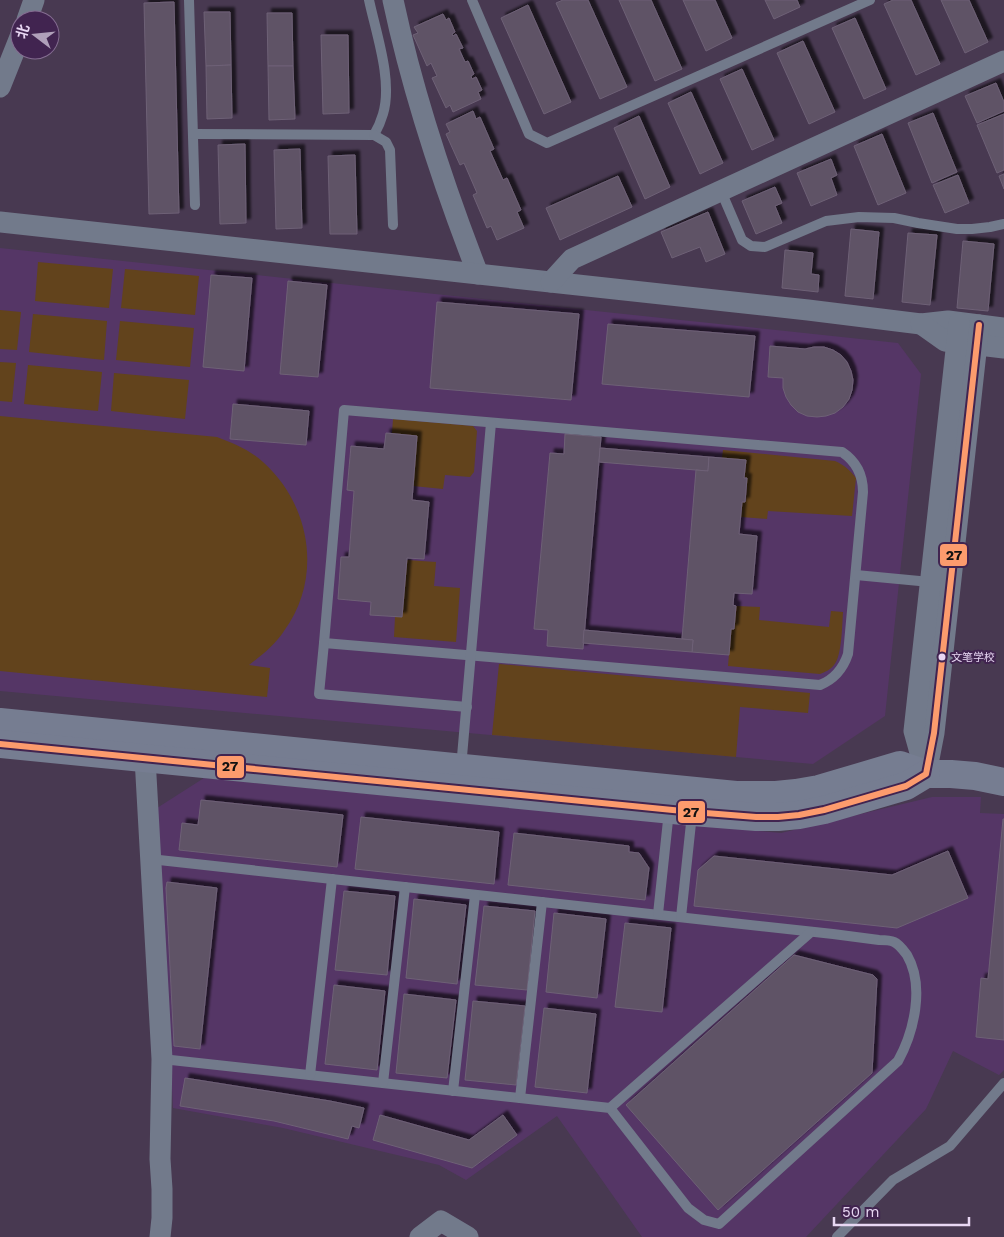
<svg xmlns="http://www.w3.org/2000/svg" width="1004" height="1237" font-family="'Work Sans','Noto Sans SC',sans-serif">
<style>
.built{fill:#553666}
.green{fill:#62431c}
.building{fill:#5f5266;stroke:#6e6176;filter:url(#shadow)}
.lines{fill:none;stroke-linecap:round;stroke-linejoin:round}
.lane{stroke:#727a8b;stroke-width:10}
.street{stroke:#727a8b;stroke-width:21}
.secondary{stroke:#767d91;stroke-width:28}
.bus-1-casing{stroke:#412450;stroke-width:10}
.bus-1{stroke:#fc9b6d;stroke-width:6}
.bus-dot{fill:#e8d7f3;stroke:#412450;stroke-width:2}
.labels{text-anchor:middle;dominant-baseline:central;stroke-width:4;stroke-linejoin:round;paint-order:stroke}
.bus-label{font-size:11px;fill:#e8d7f3;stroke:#412450;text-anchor:start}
.line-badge{stroke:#412450;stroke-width:2}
.pale-badge-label{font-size:14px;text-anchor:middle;font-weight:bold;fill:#111}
</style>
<defs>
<filter id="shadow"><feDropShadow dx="4.5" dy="-4.5" stdDeviation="1" flood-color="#0009"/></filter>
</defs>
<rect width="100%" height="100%" fill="#483951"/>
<g class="built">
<polygon points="0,248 898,343 921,374 885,716 813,764 0,691"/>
<polygon points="204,778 781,833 932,797 981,797 980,813 1004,814 1004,1070 999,1075 953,1051 926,1109 806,1237 642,1237 557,1116 466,1180 439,1165 283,1128 173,1108 157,808"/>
</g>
<g class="green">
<polygon points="38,262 113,269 109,308 35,301"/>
<polygon points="125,269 199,276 195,315 121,308"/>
<polygon points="0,310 21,312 17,350 0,349"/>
<polygon points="33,314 107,321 104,360 29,352"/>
<polygon points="120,321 194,328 190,367 116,360"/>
<polygon points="0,362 16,363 12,402 0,401"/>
<polygon points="28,365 102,372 98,411 24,404"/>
<polygon points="114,373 189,380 185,419 111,411"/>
<path d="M0,416L217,437C233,443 250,450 263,462C311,505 323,578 284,631C275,645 262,655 249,665L270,668L267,697L0,671Z"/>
<polygon points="393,419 473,426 477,431 474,472 470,477 445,475 443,489 413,486 417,436 392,433"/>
<path d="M723,450L835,461C844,465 850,470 856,478L852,516L768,511L767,519L741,517L742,502L746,501L747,479L744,478L746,460L722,458Z"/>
<polygon points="407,560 436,562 434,586 460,588 456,642 394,637 395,617 402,617"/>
<path d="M736,606L760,607L759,620L829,627L831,611L843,612C842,625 842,656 834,665C830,670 825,672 820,674L728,666L731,629H734Z"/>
<polygon points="499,664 810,693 808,713 740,707 736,757 492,735"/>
</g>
<g class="building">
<polygon points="563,0 588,0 627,87 600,99 556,3"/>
<polygon points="619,0 651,0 682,69 655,81"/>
<polygon points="683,0 715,0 732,38 706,51"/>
<polygon points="765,0 797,0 800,7 774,19"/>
<polygon points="893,0 911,0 940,64 916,75 884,4"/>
<polygon points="941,0 969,0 988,42 965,53"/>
<polygon points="174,2 179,213 149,214 144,3"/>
<polygon points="528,5 571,102 544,114 501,18"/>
<polygon points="204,12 230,12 231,65 206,66"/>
<polygon points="267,13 292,13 293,66 268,66"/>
<polygon points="443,14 446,20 449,18 455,32 452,34 453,36 456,34 463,48 459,49 465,62 468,61 474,74 471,76 472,79 476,77 482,90 478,92 481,99 453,112 450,105 446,108 432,78 437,76 431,63 427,66 413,35 418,33 414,27"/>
<polygon points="855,18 886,89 864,99 832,28"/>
<polygon points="321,35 348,35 349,113 323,114"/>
<polygon points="803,41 835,112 809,124 777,53"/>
<polygon points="231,65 232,118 207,119 206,66"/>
<polygon points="268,66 293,66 295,119 269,120"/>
<polygon points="742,69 774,140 752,150 720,79"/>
<polygon points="996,83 1004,102 1004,111 977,123 965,96"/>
<polygon points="691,92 723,163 700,174 668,103"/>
<polygon points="473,111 476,119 480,117 494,149 490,151 503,180 507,178 521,210 517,212 524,228 497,240 491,226 487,228 473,195 477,193 464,163 460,165 446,134 450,132 446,124"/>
<polygon points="933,113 957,172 932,183 908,123"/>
<polygon points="1004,114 1004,170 997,173 977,125"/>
<polygon points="639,116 670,187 645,199 614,128"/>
<polygon points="882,134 906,193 878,205 854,146"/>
<polygon points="245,144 246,223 220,224 218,145"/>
<polygon points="300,149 302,228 276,229 274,150"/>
<polygon points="355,155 357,234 330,234 328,156"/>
<polygon points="831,159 837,175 831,178 837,195 811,206 797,173"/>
<polygon points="1004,174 1004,189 999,176"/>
<polygon points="958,175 969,203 945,213 933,185"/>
<polygon points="618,176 632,207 560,240 546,208"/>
<polygon points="775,187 782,203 775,206 782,223 756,234 742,201"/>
<polygon points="708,212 725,254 706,262 700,247 672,258 661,232"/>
<polygon points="851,229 879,232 873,299 845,296"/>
<polygon points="908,233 937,235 930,305 902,302"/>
<polygon points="963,241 994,244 988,311 957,308"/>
<polygon points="785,250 813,253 811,274 819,275 818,292 782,288"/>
<polygon points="211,275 252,278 244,371 203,367"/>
<polygon points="288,281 327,285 318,377 280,374"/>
<polygon points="437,302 579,314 571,400 430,388"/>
<polygon points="608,324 755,336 749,397 602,384"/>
<polygon points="770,346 805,349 814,347 824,347 833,350 841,355 847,362 851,371 853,380 852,390 849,399 843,407 835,413 826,416 817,417 807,416 798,412 791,405 786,397 783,388 783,378 768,377"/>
<polygon points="233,404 309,411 306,445 230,439"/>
<polygon points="386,433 417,436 412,500 429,502 424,559 407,558 402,617 370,615 371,602 338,599 341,557 349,557 354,491 347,490 351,446 384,449"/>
<polygon points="565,434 601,437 583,649 547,646 548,630 534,629 550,453 564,454"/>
<polygon points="600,448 709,457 708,471 599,462"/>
<polygon points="709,457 746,460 744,478 747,478 745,502 742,502 739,534 757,536 752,594 734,593 733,605 736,606 734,629 731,629 729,655 692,652 693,640 682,639 696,470 708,471"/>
<polygon points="584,630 693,640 692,652 583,643"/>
<polygon points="201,800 343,815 337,867 179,850 182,823 198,825"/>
<polygon points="361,817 499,832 494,884 355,869"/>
<polygon points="1003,819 1004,819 1004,1040 976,1037 981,978 988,979"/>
<polygon points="514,833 629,846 629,852 639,853 649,868 645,900 508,885"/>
<polygon points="948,851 968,898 897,928 694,906 698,870 714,856 892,875"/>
<polygon points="167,882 217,888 200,1049 174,1046 166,888"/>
<polygon points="344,891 395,896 387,975 335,970"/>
<polygon points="414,899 466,905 457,984 406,978"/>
<polygon points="484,906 535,911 527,990 475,985"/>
<polygon points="554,913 606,919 597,998 546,992"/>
<polygon points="625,923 671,928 662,1012 615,1007"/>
<polygon points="794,955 873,975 877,979 872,1073 718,1210 626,1105"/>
<polygon points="334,985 385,991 377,1070 325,1064"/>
<polygon points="404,994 456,1000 447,1078 396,1073"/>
<polygon points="473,1001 525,1006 516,1085 465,1080"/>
<polygon points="544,1008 596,1014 587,1093 535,1087"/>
<polygon points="185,1078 330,1101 364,1108 359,1128 352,1126 348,1139 274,1121 180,1106"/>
<polygon points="380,1115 469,1140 503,1115 517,1135 472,1168 373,1140"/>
</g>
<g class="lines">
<g class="lane">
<polyline points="189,0 195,205"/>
<polyline points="472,0 529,134 547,143 870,0"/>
<path d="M193,134L374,135C378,128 381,121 383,114C393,81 376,33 369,0"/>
<polyline points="374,135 386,142 390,150 393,225"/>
<polyline points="721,191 742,240 751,246 765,247 826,221 859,217 894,218 918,223 957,229 972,229 990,227 1004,224"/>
<path d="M344,410L842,452C857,462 863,475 863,492L848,654C843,669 835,679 820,685L324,643Z"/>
<polyline points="856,575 930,582"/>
<polyline points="324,643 319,694 467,707"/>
<polyline points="461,768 491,423"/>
<path d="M150,859L833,934C848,936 863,938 879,940C883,940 890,940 894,942C899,944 904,951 907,955C925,986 914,1032 898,1061L719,1224L704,1220L688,1208L610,1108L162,1059"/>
<polyline points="658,914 669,811"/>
<polyline points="681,917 692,814"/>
<polyline points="310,1075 332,879"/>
<polyline points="383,1083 405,887"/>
<polyline points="453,1091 475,895"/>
<polyline points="520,1098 542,902"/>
<polyline points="610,1108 811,932"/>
<polyline points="837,1237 893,1180 950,1146 1004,1083"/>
</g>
<g class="street">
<path d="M393,0C413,94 443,184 478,274"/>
<polyline points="27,20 34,0"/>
<polyline points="0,87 20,37"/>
<polyline points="0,222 808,310 921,324 948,321 1004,328"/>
<polyline points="551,282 572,259 1004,61"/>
<polyline points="921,324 945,341 1004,348"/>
<polyline points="145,758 162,1059 160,1159 162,1189 162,1218 160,1237"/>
<polyline points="927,769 934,733 979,325"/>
<polyline points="926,774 914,731 959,323"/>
<polyline points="420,1237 441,1221 468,1237"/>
</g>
<g class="secondary">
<polyline points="0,722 736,795 776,795 796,793 819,789 900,765 926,774 951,774 975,776 1004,782"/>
<polyline points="0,744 693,812 756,817 778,817 799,815 824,810 906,786 926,774"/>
</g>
<g class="bus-1-casing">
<polyline id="bus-1" points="0,744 693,812 756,817 778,817 799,815 824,810 906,786 926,774 934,733 979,325"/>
</g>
<use href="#bus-1" class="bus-1"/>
</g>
<circle class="bus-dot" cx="942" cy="657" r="4.5"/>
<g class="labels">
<g class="bus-label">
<text x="951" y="657">文笔学校</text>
</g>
</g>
<g class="line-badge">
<rect x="939" y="543" width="29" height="24" rx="5" fill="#fc9b6d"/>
<rect x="216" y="755" width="29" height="24" rx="5" fill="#fc9b6d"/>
<rect x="677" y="800" width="29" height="24" rx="5" fill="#fc9b6d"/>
</g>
<g class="pale-badge-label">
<text x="954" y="560">27</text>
<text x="230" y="771">27</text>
<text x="691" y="817">27</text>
</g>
<g transform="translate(35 35) rotate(286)"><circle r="24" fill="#412450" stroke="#846c91"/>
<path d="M0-4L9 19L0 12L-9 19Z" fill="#b0a0ba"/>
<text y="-8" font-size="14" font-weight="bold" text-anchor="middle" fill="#e8d7f3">北</text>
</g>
<path d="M834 1217v8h135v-8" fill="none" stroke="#e8d7f3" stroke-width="2.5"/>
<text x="842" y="1217" font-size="15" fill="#e8d7f3" stroke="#412450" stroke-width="4" paint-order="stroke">50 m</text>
</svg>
